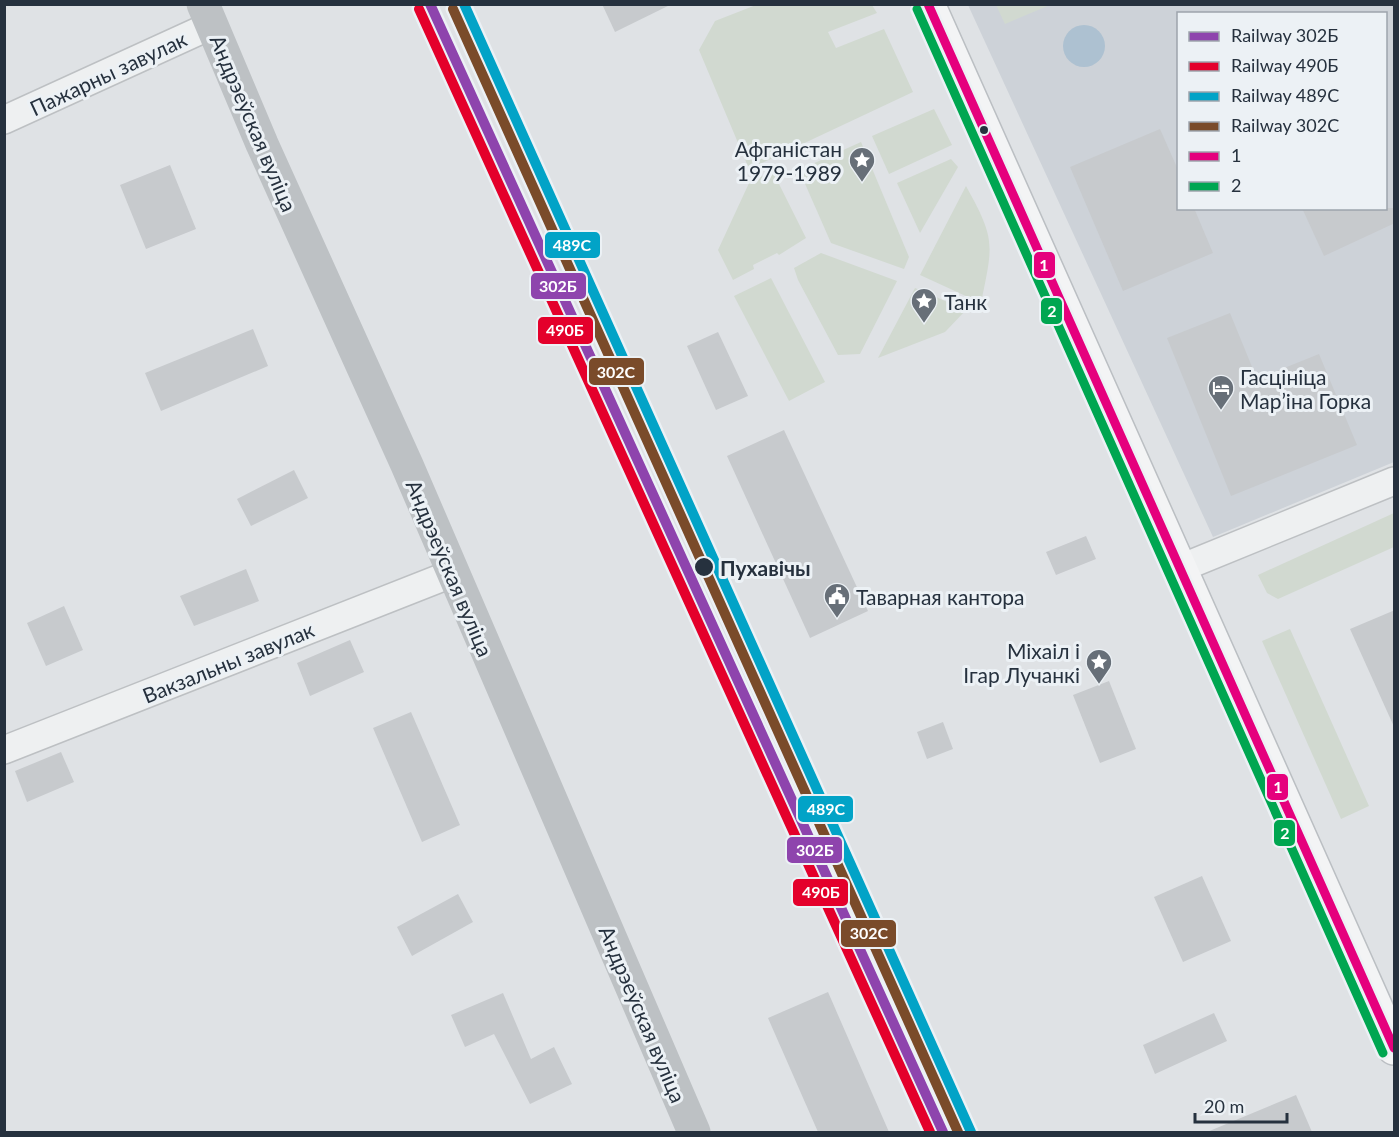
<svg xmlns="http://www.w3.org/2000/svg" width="1399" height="1137" font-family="Lato,sans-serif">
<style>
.built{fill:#cdd2d8;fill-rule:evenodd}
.green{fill:#d1d9d0}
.water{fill:#adc1d1}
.building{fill:#c7cacd}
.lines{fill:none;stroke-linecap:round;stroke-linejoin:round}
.street-casing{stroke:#bdc0c3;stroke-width:30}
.primary-casing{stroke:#bbbfc3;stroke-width:36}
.street{stroke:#eef0f1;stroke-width:27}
.secondary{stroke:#bdc1c4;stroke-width:33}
.primary{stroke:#f3f4f5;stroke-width:33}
.bus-1-casing{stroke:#ecf1f5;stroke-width:14}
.bus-2-casing{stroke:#ecf1f5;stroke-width:14}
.bus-1{stroke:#e5007d;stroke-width:9}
.bus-2{stroke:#00a651;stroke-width:9}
.rail-1-casing{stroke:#ecf1f5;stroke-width:15}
.rail-2-casing{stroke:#ecf1f5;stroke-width:15}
.rail-3-casing{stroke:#ecf1f5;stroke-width:15}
.rail-4-casing{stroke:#ecf1f5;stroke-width:15}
.rail-1{stroke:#8e44ad;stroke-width:10}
.rail-2{stroke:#e4002b;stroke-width:10}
.rail-3{stroke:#02a3c7;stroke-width:10}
.rail-4{stroke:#7a4b2a;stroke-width:10}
.bus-dot{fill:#26313e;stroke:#ecf1f5;stroke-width:2}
.labels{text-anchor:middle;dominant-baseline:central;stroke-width:6;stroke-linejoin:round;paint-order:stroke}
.street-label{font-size:21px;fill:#26313e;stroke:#ecf1f5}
.poi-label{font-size:21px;fill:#26313e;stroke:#ecf1f5;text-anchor:start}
.stop-label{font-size:21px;font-weight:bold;fill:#26313e;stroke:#ecf1f5;text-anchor:start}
.line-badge{stroke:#ecf1f5;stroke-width:2}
.badge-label{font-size:16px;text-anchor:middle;font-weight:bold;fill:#fff}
</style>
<rect width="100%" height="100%" fill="#dfe2e5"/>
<path class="built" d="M968,5H1394V462L1213,537ZM1178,14H1386V208H1178Z"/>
<g class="green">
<polygon points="756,5 872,5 877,13 828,32 836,48 884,29 913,92 749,169 699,50 715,21"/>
<polygon points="996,5 1050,5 1005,24"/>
<polygon points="934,109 952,145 889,174 872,136"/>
<polygon points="861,142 909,257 904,269 831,243 799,170"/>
<polygon points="951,159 958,167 920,233 897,183"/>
<polygon points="773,172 806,238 779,255 777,253 753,265 754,269 733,280 718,250 750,181"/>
<path d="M966,186C996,240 993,244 981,303L920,275Z"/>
<polygon points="821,253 897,281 860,354 838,355 798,280 794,268"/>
<polygon points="771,278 825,382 789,401 734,296"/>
<polygon points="915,288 966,310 945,332 878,358"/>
<polygon points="1394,513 1394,547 1278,599 1267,593 1258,575"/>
<polygon points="1290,629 1369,806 1341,819 1262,641"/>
</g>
<circle class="water" cx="1084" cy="46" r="21"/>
<g class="building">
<polygon points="602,4 672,4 615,32"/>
<polygon points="1160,129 1179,172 1179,208 1194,208 1213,253 1123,291 1070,167"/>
<polygon points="170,165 196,229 146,249 120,185"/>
<polygon points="1302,208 1395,208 1395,223 1324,256"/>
<polygon points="1230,313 1257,379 1319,354 1357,445 1231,496 1167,338"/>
<polygon points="253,329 268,366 161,411 145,373"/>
<polygon points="718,332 748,396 716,410 687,346"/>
<polygon points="784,430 868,611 810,638 727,456"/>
<polygon points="294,470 308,498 251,526 237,499"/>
<polygon points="1086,536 1096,559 1056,575 1046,552"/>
<polygon points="246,569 259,601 194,626 180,596"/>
<polygon points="64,606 83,650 46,666 27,623"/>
<polygon points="1395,610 1395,729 1350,629"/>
<polygon points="350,640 364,672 310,696 297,663"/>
<polygon points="1109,681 1136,749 1100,763 1073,695"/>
<polygon points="411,712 460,825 422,842 373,728"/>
<polygon points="943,722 953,749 927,759 917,732"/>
<polygon points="61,752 74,782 27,802 15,771"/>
<polygon points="1202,876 1231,941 1183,962 1154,897"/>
<polygon points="458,894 473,922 412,956 397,927"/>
<polygon points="828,992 889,1132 818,1132 768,1018"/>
<polygon points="503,993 531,1059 554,1047 572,1084 530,1104 494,1034 465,1047 451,1015"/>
<polygon points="1214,1013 1227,1041 1155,1074 1143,1045"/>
<polygon points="1296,1095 1312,1132 1207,1132"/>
</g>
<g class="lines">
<g class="street-casing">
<g id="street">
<polyline points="4,120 212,25"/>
<polyline points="1181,568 1394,481"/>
<polyline points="4,750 451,574"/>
</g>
</g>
<g class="primary-casing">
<polyline id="primary" points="928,4 1394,1048"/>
</g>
<use href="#street" class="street"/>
<polyline class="secondary" points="203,4 262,144 407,465 694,1132"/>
<use href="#primary" class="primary"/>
<g class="bus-1-casing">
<polyline id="bus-1" points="928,4 1394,1048"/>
</g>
<g class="bus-2-casing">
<polyline id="bus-2" points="917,9 1383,1053"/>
</g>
<use href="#bus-1" class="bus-1"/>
<use href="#bus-2" class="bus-2"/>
<g class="rail-1-casing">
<polyline id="rail-1" points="430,4 943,1132"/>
</g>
<g class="rail-2-casing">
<polyline id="rail-2" points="419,9 930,1132"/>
</g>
<g class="rail-3-casing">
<polyline id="rail-3" points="464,4 971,1132"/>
</g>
<g class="rail-4-casing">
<polyline id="rail-4" points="453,9 958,1132"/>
</g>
<use href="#rail-1" class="rail-1"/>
<use href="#rail-2" class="rail-2"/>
<use href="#rail-3" class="rail-3"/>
<use href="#rail-4" class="rail-4"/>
</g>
<defs>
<g id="sight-pin" transform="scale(1.35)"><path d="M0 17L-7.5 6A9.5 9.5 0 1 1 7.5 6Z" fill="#676f78" stroke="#ecf1f5"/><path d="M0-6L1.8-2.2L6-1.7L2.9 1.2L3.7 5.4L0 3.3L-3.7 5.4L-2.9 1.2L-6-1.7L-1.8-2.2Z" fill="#fff"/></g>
<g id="hotel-pin" transform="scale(1.35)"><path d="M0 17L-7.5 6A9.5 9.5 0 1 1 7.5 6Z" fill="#676f78" stroke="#ecf1f5"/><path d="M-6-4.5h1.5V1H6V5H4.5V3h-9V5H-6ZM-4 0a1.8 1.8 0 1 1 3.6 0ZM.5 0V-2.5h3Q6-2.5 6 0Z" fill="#fff"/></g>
<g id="civic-pin" transform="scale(1.35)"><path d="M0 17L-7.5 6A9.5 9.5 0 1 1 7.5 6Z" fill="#676f78" stroke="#ecf1f5"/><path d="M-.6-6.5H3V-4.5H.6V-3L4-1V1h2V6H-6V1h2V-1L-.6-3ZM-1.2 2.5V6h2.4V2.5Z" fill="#fff"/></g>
</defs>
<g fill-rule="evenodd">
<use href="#sight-pin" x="862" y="160"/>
<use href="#sight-pin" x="924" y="301"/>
<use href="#hotel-pin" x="1221" y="388"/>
<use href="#civic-pin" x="837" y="596"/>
<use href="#sight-pin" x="1099" y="662"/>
</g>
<g class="bus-dot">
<circle cx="984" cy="130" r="5"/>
<circle cx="704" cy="567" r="10"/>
</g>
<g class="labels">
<g class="street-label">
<text transform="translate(108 73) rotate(-25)">Пажарны завулак</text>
<text transform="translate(254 123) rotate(67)">Андрэеўская вуліца</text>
<text transform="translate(450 568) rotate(67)">Андрэеўская вуліца</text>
<text transform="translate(228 662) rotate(-22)">Вакзальны завулак</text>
<text transform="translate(643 1014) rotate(67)">Андрэеўская вуліца</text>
</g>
<g class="poi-label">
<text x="842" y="148" text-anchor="end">Афганістан<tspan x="842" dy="24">1979-1989</tspan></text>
<text x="944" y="301">Танк</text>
<text x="1240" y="376">Гасцініца<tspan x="1240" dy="24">Марʼіна Горка</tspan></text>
<text x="856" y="596">Таварная кантора</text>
<text x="1080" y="650" text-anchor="end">Міхаіл і<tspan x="1080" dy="24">Ігар Лучанкі</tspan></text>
</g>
<g class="stop-label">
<text x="720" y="567">Пухавічы</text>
</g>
</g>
<g class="line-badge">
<rect x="544" y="231" width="57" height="28" rx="6" fill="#02a3c7"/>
<rect x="1033" y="251" width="23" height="28" rx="6" fill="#e5007d"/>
<rect x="530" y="272" width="57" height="28" rx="6" fill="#8e44ad"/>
<rect x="1040" y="297" width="23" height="28" rx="6" fill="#00a651"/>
<rect x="537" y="316" width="57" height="29" rx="6" fill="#e4002b"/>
<rect x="588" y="357" width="57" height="29" rx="6" fill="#7a4b2a"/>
<rect x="1266" y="773" width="23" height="28" rx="6" fill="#e5007d"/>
<rect x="797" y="795" width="57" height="28" rx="6" fill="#02a3c7"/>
<rect x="1273" y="819" width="23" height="28" rx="6" fill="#00a651"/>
<rect x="786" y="836" width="57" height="28" rx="6" fill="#8e44ad"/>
<rect x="792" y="878" width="57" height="29" rx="6" fill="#e4002b"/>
<rect x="840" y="919" width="57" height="29" rx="6" fill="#7a4b2a"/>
</g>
<g class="badge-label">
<text x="572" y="251">489С</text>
<text x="1044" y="271">1</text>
<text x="558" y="292">302Б</text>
<text x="1052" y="317">2</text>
<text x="565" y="336">490Б</text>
<text x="616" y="378">302С</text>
<text x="1278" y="793">1</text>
<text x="826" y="815">489С</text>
<text x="1285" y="839">2</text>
<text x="815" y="856">302Б</text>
<text x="821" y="898">490Б</text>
<text x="869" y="939">302С</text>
</g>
<rect width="1399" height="1137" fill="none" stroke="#26313e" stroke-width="12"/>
<rect x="1177" y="12" width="210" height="198" fill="#ecf1f5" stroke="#9da4ac" stroke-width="1.5"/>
<rect x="1189" y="32" width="30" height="9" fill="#8e44ad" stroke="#9da4ac" stroke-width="1.5"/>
<text x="1231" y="42" font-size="18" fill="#26313e">Railway 302Б</text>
<rect x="1189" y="62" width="30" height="9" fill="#e4002b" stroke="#9da4ac" stroke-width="1.5"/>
<text x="1231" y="72" font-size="18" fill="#26313e">Railway 490Б</text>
<rect x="1189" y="92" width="30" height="9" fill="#02a3c7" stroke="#9da4ac" stroke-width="1.5"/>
<text x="1231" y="102" font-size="18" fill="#26313e">Railway 489С</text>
<rect x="1189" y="122" width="30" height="9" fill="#7a4b2a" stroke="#9da4ac" stroke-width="1.5"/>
<text x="1231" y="132" font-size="18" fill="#26313e">Railway 302С</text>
<rect x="1189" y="152" width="30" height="9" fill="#e5007d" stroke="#9da4ac" stroke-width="1.5"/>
<text x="1231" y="162" font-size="18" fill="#26313e">1</text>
<rect x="1189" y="182" width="30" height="9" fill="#00a651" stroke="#9da4ac" stroke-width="1.5"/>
<text x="1231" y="192" font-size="18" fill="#26313e">2</text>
<path d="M1195 1113v9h92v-9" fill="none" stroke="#26313e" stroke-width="3"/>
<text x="1204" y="1113" font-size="18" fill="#26313e" stroke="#ecf1f5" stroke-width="4.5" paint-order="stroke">20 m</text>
</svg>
